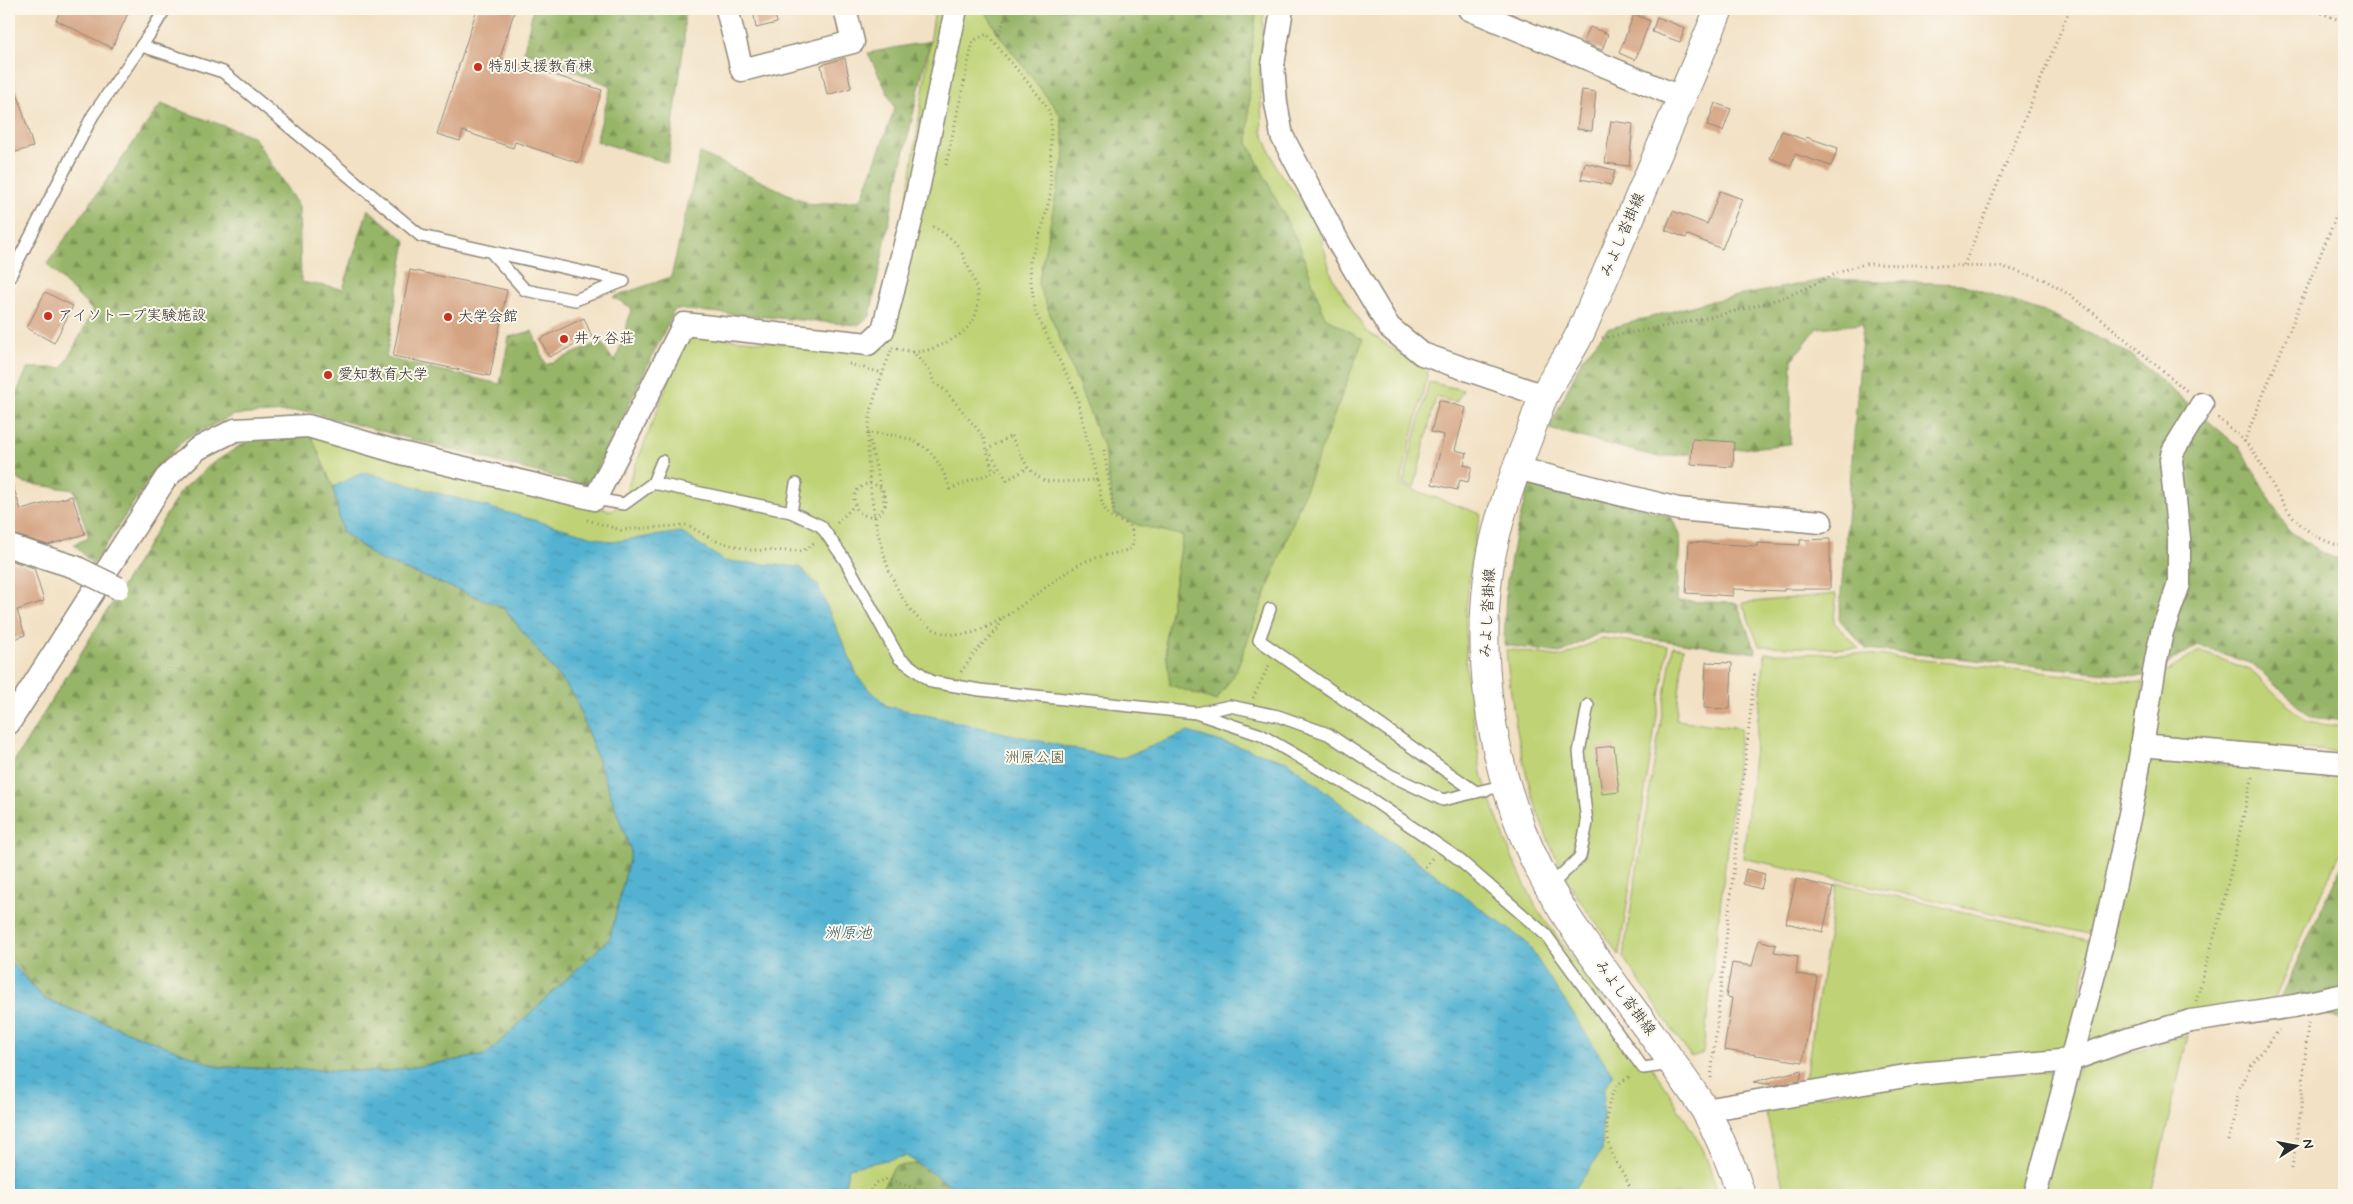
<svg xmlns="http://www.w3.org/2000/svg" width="2353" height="1204" font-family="Mynerve,'Klee One',sans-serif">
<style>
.green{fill:#bfd376;stroke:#757f50}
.forest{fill:url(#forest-firs);stroke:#617049}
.water{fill:url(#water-ripples);stroke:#3f6e7e}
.building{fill:#d4a381}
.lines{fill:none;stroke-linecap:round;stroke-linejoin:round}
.lane-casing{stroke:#8e8678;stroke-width:14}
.street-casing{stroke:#8e8678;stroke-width:25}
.secondary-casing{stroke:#8e8678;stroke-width:30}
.path{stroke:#8e8678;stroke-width:3;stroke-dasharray:1 4;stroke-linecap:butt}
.lane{stroke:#fff;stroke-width:11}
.street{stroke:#fff;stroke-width:22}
.secondary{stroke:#fff;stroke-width:28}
.street-bridge-casing{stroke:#8e8678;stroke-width:25;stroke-linecap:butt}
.street-bridge{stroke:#fff;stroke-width:22}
.poi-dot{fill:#c8321e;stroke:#fbf7ec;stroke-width:2}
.labels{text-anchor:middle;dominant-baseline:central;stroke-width:4;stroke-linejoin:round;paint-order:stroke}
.poi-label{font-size:15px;fill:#2b2b2b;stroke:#fbf7ec;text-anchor:start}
.street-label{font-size:15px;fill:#2b2b2b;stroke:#fbf7ec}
.park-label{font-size:15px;fill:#50553e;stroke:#fbf7ec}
.water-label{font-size:16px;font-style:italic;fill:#395a65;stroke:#fbf7ec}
</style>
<defs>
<pattern id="forest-firs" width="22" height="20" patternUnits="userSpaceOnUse" patternTransform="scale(1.25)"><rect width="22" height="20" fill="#97b567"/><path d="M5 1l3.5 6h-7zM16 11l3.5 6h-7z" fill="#7b9355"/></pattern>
<pattern id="water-ripples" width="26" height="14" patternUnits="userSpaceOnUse" patternTransform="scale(1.25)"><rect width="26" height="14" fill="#53b2d1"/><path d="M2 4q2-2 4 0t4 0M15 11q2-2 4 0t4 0" fill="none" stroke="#4591aa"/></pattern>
</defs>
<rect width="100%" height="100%" fill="#fbf7ec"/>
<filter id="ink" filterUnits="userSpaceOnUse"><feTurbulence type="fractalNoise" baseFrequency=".02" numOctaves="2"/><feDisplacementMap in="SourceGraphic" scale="10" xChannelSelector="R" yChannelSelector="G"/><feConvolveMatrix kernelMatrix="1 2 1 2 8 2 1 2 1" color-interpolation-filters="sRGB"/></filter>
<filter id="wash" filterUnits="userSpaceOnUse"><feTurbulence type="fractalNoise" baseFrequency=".0096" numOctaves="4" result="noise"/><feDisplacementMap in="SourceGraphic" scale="20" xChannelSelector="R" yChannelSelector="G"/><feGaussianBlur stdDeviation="1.12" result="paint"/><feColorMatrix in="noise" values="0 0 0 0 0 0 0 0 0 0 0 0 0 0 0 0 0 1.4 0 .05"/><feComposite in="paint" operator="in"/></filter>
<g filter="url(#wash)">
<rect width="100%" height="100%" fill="#f2e1c4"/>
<g class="green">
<polygon points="935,9 1264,9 1260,74 1262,131 1277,169 1316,221 1333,279 1365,330 1428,372 1400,485 1481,514 1472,554 1466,610 1466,667 1481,772 1500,826 1515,864 1537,909 1667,1089 1703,1149 1719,1195 9,1195 9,770 181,491 210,465 311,435 612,511 622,500 687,335 873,352 886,344"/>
<polygon points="1429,382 1463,390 1456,402 1436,397 1414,488 1403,484"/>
<polygon points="1836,594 1834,622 1859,649 1759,646 1742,603"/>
<path d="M1602,638L1668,646L1619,955C1605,934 1588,914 1575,893C1530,819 1514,733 1506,649L1562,657Z"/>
<polygon points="1673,646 1684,648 1676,720 1741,728 1703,1053 1691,1057 1623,957"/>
<polygon points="2199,651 2250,670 2306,722 2344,727 2344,752 2149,739 2159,677"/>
<polygon points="1765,653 1865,654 2144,683 2118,840 2093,935 1743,858"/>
<polygon points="2145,752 2260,771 2344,770 2344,844 2270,1008 2078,1053"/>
<polygon points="1837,883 2092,941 2065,1056 1804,1086"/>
<polygon points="2188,1035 2151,1195 2043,1195 2077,1069"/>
<polygon points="2057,1071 2026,1195 1785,1195 1764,1104 1916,1081"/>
</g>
<g class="forest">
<polygon points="533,9 684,9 684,43 668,163 596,141 611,86 524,51"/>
<polygon points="984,9 1257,9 1250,61 1248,143 1300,247 1325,317 1363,340 1236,671 1216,701 1170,685 1165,640 1183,536 1138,525 1114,514 1104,449 1038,284 1065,151 1060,114 999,35"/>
<polygon points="930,41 894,197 870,316 858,325 675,309 589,486 305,411 234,415 186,438 154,471 93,565 74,544 89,538 74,490 24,483 9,474 9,408 28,368 63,368 93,311 47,264 161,104 253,136 299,207 301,282 343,289 368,209 406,241 386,358 500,384 509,337 532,331 546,365 601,342 615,363 632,308 613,297 671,277 700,153 812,205 861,200 895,108 868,53"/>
<polygon points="1827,279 1961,284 2053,315 2130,354 2240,448 2288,530 2323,553 2344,562 2344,721 2311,717 2253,664 2198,645 2147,677 1866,649 1839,619 1863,324 1817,328 1792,360 1790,444 1658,457 1549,429 1582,359 1607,329 1706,302"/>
<polygon points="311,435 333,487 342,532 378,559 503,607 575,697 631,851 610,938 486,1055 383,1072 219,1067 43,998 9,954 9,770 181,491 210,465 252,438"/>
<polygon points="1531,478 1671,516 1680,537 1677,601 1737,603 1756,653 1601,632 1561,653 1504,645 1506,587 1515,536"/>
<polygon points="2344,861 2344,1021 2280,998"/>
<polygon points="937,1162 979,1195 878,1195 895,1166"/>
</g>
<polygon class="water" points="364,472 611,542 681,532 724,561 800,567 818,586 859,679 887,706 1119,759 1188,732 1287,761 1354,814 1526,942 1613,1075 1604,1089 1602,1151 1571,1195 965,1195 906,1156 849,1168 843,1195 9,1195 9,959 44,999 219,1067 383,1072 486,1055 610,938 631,851 575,697 503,607 378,559 342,531 333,487"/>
<g id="blocks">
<g class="building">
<polygon points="61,9 130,9 112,48 56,20"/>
<polygon points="477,9 515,9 500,58 602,90 579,163 515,142 513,148 463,131 460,141 437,134"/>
<polygon points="753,9 774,9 777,23 756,28"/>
<polygon points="1634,14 1650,21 1635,60 1619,53"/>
<polygon points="1657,17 1685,28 1680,42 1652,32"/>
<polygon points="1590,27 1608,34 1602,50 1583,42"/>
<polygon points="845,58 851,88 827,95 821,65"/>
<polygon points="9,78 13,78 33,147 9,154"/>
<polygon points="1582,90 1596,92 1592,131 1577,129"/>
<polygon points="1715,103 1731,109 1723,131 1707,126"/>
<polygon points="1611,121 1633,124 1629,166 1605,163"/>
<polygon points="1782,131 1805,140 1806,137 1838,148 1831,166 1795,154 1791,166 1770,158"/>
<polygon points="1585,163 1615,170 1611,185 1581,179"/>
<polygon points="1720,191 1742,199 1722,249 1688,235 1686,238 1665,230 1673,211 1707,224"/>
<polygon points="410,270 507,290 490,376 393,356"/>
<polygon points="45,292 73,306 54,343 27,328"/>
<polygon points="584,318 592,337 549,357 540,339"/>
<polygon points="1439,400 1466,408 1455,450 1467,453 1464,465 1472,467 1468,482 1460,480 1457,490 1432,484 1444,435 1431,432"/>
<polygon points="1692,439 1734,442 1733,467 1691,464"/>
<polygon points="9,483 12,483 21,510 72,496 85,534 48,545 9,533"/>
<polygon points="1830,539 1830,589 1784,589 1784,591 1733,589 1733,596 1686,593 1689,542 1757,546 1757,543 1800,545 1800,540"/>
<polygon points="9,560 34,568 44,601 17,610 25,635 9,641"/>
<polygon points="1706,662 1732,663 1730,709 1704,708"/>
<polygon points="1614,746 1619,792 1602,794 1596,748"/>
<polygon points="1746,869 1765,874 1761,889 1743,884"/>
<polygon points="1796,879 1833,888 1823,932 1786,923"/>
<polygon points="1759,940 1776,945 1774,952 1798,956 1796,974 1817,977 1803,1062 1724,1050 1732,998 1726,997 1732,963 1752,966"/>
<polygon points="1802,1070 1800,1081 1774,1085 1753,1082"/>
</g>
</g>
</g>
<g filter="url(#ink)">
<use href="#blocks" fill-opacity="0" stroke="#8e8678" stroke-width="1"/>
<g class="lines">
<g class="lane-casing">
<g id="lane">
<polyline points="142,46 223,72 421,236 624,281 575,300 525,290 491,252"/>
<polyline points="9,278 93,115 151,32 165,9"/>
<polyline points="653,483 662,461"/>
<polyline points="595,499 624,504 653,483 791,512 821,526 845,560 899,658 932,682 980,690 1196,713 1261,735 1368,797 1456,857 1546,935 1643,1068 1672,1064"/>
<polyline points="791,512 796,484"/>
<polyline points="1270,609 1259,640 1476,792"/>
<polyline points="1197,713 1230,706 1278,716 1328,734 1390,775 1443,800 1506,785"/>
<polyline points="1548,888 1580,857 1587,823 1579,752 1588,705"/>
</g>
</g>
<g class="street-casing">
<g id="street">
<polyline points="727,9 742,70 853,42 845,9"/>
<polyline points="1282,9 1273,65 1276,103 1282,136 1341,247 1389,327 1422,354 1544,396"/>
<polyline points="1469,9 1682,98"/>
<polyline points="1516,468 1678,509 1821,522"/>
<polyline points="9,546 75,567"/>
<polyline points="9,723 166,478 197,449 235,430 308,426 401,453 595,499 684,324 868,344 883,330 914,209 956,9"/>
<polyline points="2141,745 2344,763"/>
<polyline points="1705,1110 1917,1074 2071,1060 2129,1039 2191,1021 2294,1006 2344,995"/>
<polyline points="2035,1195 2102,944 2134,795 2156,660 2162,632 2179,584 2179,539 2171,460 2173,451 2202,404"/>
</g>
</g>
<g class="secondary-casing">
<path id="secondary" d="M1719,9C1675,115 1629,221 1583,327C1573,351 1556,372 1544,396C1537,410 1533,426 1527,441C1512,480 1497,521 1490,563C1476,652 1489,747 1522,831C1548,898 1592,954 1634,1011C1659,1043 1682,1076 1705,1110C1720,1137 1732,1165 1741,1195"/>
</g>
<g class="path">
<polyline points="2312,9 2344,22"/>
<polyline points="999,35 1008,9"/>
<polyline points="946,165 973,41 987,34 1040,97 1049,111 1051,122 1050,197 1043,224 1030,261 1031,283 1036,314 1076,393 1097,480"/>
<polyline points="1964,265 2070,9"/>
<path d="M1602,338C1661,327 1721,317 1778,299C1808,290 1835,270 1866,264L2003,267L2043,279L2070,295L2105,322L2188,392"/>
<polyline points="892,348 913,352 931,372 933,382 945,390 983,436 993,472"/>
<path d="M891,351C881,377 869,407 868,435C866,490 884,646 966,634C1002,628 1049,580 1082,563C1098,555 1116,555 1132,548C1137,516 1119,527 1108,514C1101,507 1100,490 1097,480L1060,482L1044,481L1028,468"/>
<path d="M913,352C928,352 940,346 953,339C986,319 982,293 966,263C964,257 961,250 957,245C951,237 939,230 930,225"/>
<polyline points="849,364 883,373"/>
<path d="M2218,418C2230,428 2245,439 2254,453C2282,496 2287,532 2344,547"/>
<path d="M868,435V433C914,435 935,444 950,489L993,472L999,467"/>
<polygon points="1011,436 1028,468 1007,480 988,449"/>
<polyline points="870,441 885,506"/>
<polyline points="2244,442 2344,197"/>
<polyline points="1104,450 1114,514"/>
<circle cx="870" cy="500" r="16"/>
<polyline points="587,520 621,530 687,525 716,541 750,550 803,551 815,542"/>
<polyline points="837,523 854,506"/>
<polyline points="961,672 976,651 997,629 1002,617"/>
<polyline points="1253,698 1270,663"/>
<polyline points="1425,867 1432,858"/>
<polyline points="2196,1001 2222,909 2253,774"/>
<polyline points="1711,1078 1755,671"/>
<polyline points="2228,1141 2235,1117 2237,1091 2253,1063 2279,1030"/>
<polyline points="2292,1168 2301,1109 2308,1022"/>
<polyline points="868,1195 875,1183 887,1179 933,1195"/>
<path d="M1629,1195C1632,1182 1623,1175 1617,1164C1605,1143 1602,1107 1617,1086C1620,1082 1628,1078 1632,1075"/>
</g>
<use href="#lane" class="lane"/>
<use href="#street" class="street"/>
<use href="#secondary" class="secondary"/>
<g class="street-bridge-casing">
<polyline id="street-bridge" points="75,567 118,588"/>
</g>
<use href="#street-bridge" class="street-bridge"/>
</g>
</g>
<g class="poi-dot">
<circle cx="478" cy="67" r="5"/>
<circle cx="48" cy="316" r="5"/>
<circle cx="448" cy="317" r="5"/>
<circle cx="564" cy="339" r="5"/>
<circle cx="328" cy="375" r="5"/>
</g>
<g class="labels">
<g class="poi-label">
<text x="488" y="67">特別支援教育棟</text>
<text x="58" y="316">アイソトープ実験施設</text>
<text x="458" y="317">大学会館</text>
<text x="574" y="339">井ヶ谷荘</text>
<text x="338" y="375">愛知教育大学</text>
</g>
<g class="street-label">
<text transform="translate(1623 235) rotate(-67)">みよし沓掛線</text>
<text transform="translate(1488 613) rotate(-87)">みよし沓掛線</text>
<text transform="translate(1625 998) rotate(53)">みよし沓掛線</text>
</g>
<g class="park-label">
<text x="1035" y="758">洲原公園</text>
</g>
<g class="water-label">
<text x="848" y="933">洲原池</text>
</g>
</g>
<rect width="2353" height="1204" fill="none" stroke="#fbf7ec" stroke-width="30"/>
<g transform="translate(2296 1146) rotate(79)" stroke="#fbf7ec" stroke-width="4" paint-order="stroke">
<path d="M0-4L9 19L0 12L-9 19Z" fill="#2b2b2b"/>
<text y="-8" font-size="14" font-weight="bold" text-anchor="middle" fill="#2b2b2b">N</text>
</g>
</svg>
